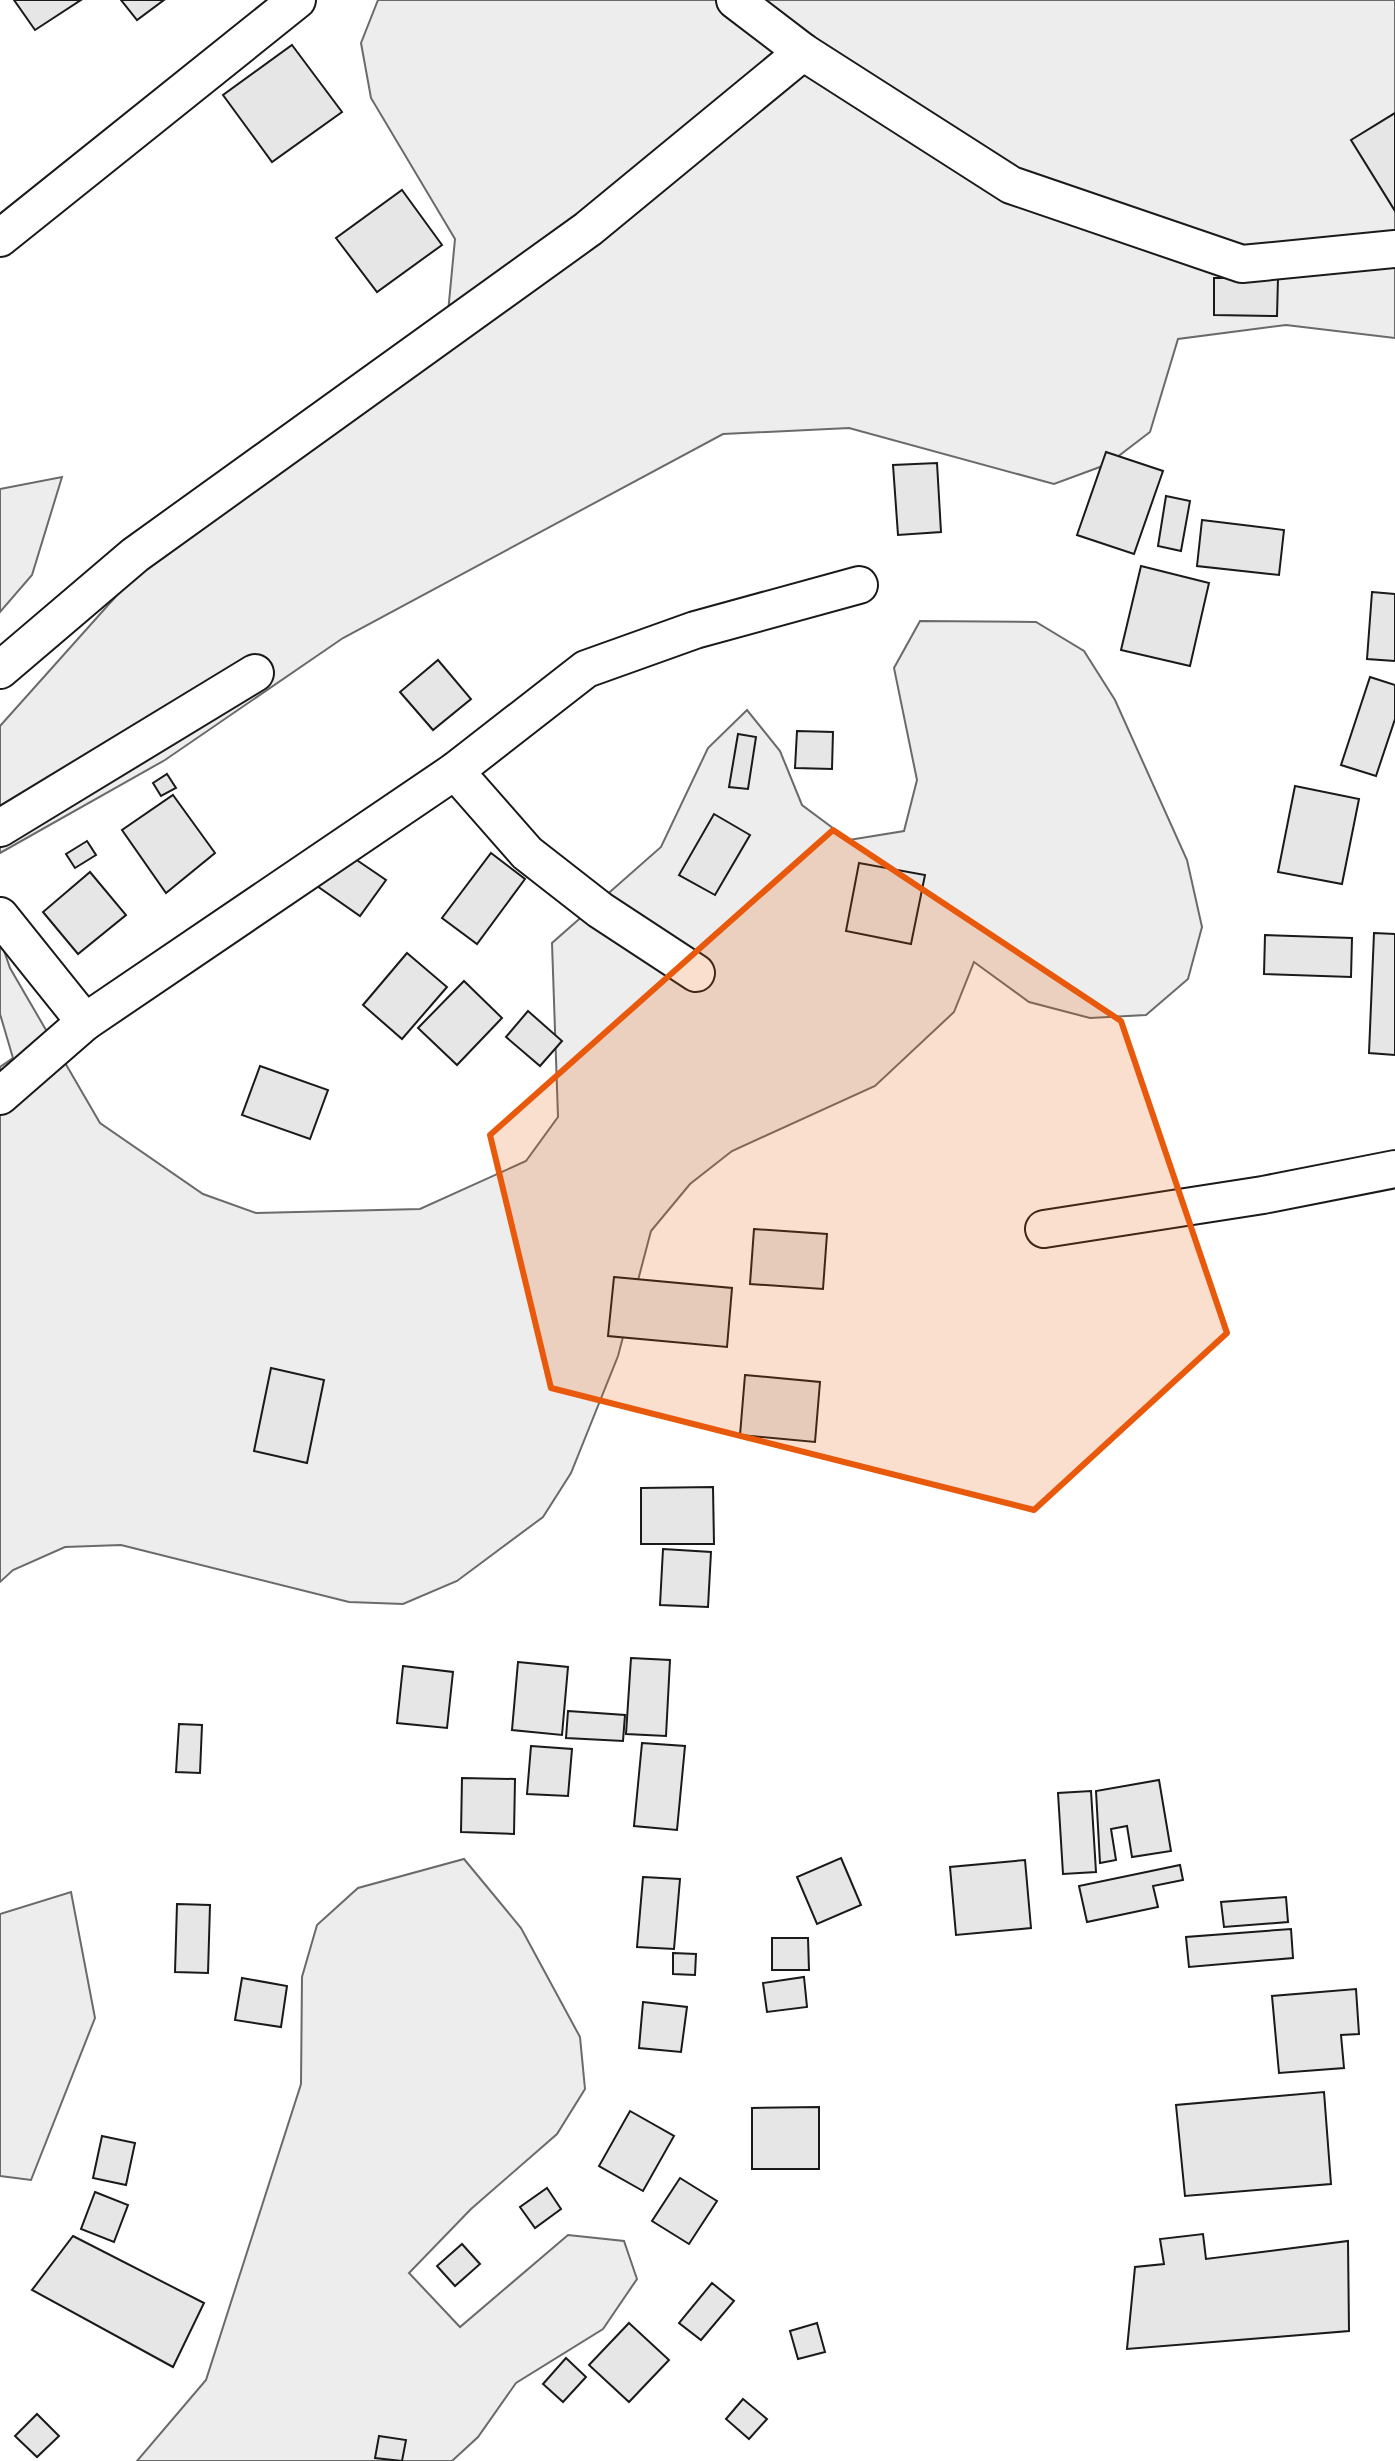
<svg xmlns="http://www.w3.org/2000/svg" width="1395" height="2461" font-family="Lora,serif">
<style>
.built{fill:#ededed;stroke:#6a6a6a;stroke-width:2}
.building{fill:#e6e6e6;stroke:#1a1a1a;stroke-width:2}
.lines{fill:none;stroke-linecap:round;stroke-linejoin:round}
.street-casing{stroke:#1a1a1a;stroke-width:40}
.street{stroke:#fff;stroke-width:36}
.marked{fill:#e8590c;fill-opacity:0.2;stroke:#e8590c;stroke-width:6;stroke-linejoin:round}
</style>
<rect width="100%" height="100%" fill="#fff"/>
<g class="built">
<polygon points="378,0 1395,0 1395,338 1286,325 1178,339 1150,432 1108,464 1054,484 849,428 723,434 343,638 165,760 0,853 0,726 177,528 445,344 455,239 371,98 361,43"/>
<polygon points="62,477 32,575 0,612 0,489"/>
<polygon points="920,621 1036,622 1084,651 1115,700 1187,860 1202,927 1188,979 1146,1015 1090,1018 1029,1002 974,962 954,1012 875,1086 732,1151 690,1184 651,1231 618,1356 571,1473 543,1517 457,1581 403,1604 349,1602 121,1545 65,1547 13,1570 0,1582 0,1067 13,1058 0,1014 0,939 10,968 100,1123 203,1194 256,1213 420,1209 526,1161 558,1117 552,943 661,847 708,748 747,710 780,751 802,805 849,840 904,831 917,780 894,668"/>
<polygon points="464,1859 521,1928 580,2037 585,2089 557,2134 471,2209 409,2273 460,2327 568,2235 624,2241 637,2279 603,2329 516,2383 478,2437 452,2461 137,2461 206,2380 301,2084 302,1977 317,1925 358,1888"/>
<polygon points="71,1892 95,2018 31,2180 0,2176 0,1914"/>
</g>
<g class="building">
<polygon points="14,0 81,0 35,30"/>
<polygon points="121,0 164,0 137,20"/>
<polygon points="292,45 342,112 272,162 223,95"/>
<polygon points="1395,113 1395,211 1351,140"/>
<polygon points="402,190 442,245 377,292 336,238"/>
<polygon points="1214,278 1278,278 1277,316 1214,315"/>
<polygon points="1106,452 1163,471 1134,554 1077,535"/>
<polygon points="937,463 941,532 898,535 893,465"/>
<polygon points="1166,496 1190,501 1181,551 1158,546"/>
<polygon points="1202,520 1284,530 1279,575 1197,566"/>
<polygon points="1141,566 1209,583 1190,666 1121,650"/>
<polygon points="1372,592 1395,594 1395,661 1367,659"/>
<polygon points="438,660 471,699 433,730 400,692"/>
<polygon points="1370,677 1395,685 1395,719 1376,776 1341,765"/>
<polygon points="797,731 833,732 832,769 795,768"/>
<polygon points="738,734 756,737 748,789 729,787"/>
<polygon points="167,774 176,788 161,796 153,783"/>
<polygon points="1295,786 1359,799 1342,884 1278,872"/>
<polygon points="173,795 215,853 166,893 122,830"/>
<polygon points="714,814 750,835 715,895 679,875"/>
<polygon points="87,841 96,855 75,868 66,854"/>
<polygon points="342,850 386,880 360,916 317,886"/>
<polygon points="491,853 525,879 477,944 442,918"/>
<polygon points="859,863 925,875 911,944 846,931"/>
<polygon points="90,872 126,915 78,954 43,912"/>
<polygon points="1374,933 1395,934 1395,1055 1369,1053"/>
<polygon points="1265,935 1352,938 1351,977 1264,974"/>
<polygon points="407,953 447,987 402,1039 363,1005"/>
<polygon points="464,981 502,1018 457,1065 418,1028"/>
<polygon points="528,1011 562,1041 540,1066 506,1037"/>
<polygon points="260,1066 328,1090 310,1139 242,1115"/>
<polygon points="754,1229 827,1234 823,1289 750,1284"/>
<polygon points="614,1277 732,1288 727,1347 608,1336"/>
<polygon points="271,1368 324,1380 307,1463 254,1451"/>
<polygon points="745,1375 820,1382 815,1442 740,1435"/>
<polygon points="713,1487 714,1544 641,1544 641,1488"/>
<polygon points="663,1549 711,1552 708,1607 660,1605"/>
<polygon points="631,1658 670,1660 666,1736 626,1734"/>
<polygon points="518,1662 568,1667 562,1735 512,1730"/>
<polygon points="403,1666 453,1672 447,1728 397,1723"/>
<polygon points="568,1711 625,1715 623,1741 566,1738"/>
<polygon points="179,1724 202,1725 200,1773 176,1772"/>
<polygon points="642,1743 685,1746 677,1830 634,1826"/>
<polygon points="531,1746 572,1749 568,1796 527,1794"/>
<polygon points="462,1778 515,1779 514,1834 461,1832"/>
<polygon points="1159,1780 1171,1851 1132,1857 1127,1826 1111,1829 1116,1860 1100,1863 1096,1791"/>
<polygon points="1091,1791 1096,1872 1063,1874 1058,1793"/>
<polygon points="841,1858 861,1905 817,1924 797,1877"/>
<polygon points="1025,1860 1031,1928 956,1935 950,1867"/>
<polygon points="1180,1865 1183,1880 1153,1886 1158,1907 1087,1922 1079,1886"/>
<polygon points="643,1877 680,1879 674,1949 637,1947"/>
<polygon points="1286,1897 1288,1922 1224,1927 1221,1902"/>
<polygon points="177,1904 210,1905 208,1973 175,1972"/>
<polygon points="1291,1929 1293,1958 1189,1967 1186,1937"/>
<polygon points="772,1938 808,1938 809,1970 772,1970"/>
<polygon points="673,1953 696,1954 695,1975 673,1974"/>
<polygon points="804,1977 807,2007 767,2012 763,1983"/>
<polygon points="242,1978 287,1986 281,2027 235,2020"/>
<polygon points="1356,1989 1359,2034 1341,2035 1344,2068 1279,2073 1272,1996"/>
<polygon points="643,2002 687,2007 681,2052 639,2048"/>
<polygon points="1324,2092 1331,2184 1185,2196 1176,2105"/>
<polygon points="819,2107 819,2169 752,2169 752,2108"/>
<polygon points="630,2111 674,2136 643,2191 599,2166"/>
<polygon points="102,2136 135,2143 126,2185 93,2178"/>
<polygon points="680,2178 717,2201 689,2244 652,2221"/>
<polygon points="547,2188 561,2209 535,2228 520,2207"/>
<polygon points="95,2192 128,2205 114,2242 81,2229"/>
<polygon points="1203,2234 1206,2259 1348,2241 1349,2331 1127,2349 1135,2267 1164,2264 1160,2239"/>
<polygon points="73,2236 204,2303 173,2367 32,2290"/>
<polygon points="462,2244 480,2264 455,2286 437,2266"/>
<polygon points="712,2283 734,2301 701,2340 679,2323"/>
<polygon points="629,2323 669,2360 629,2402 589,2365"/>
<polygon points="817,2323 825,2352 798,2359 790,2331"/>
<polygon points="566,2358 586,2377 563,2402 543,2384"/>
<polygon points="743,2399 767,2419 749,2439 726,2419"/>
<polygon points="37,2414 59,2436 37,2457 15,2436"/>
<polygon points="379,2436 406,2440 402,2461 375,2458"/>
</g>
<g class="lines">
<g class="street-casing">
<g id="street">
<polyline points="735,0 803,52 1011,185 1242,264 1395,249"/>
<polyline points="0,238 297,0"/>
<polyline points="0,670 135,555 588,229 803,52"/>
<polyline points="455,771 527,853 600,910 696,973"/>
<polyline points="0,828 255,673"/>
<polyline points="0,916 85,1022"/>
<polyline points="0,1096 85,1022 455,771 586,669 695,630 859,585"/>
<polyline points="1044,1229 1263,1195 1395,1169"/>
</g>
</g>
<use href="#street" class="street"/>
</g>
<path class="marked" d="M833,830L1121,1021L1227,1333L1034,1510L551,1388L490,1135Z"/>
</svg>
